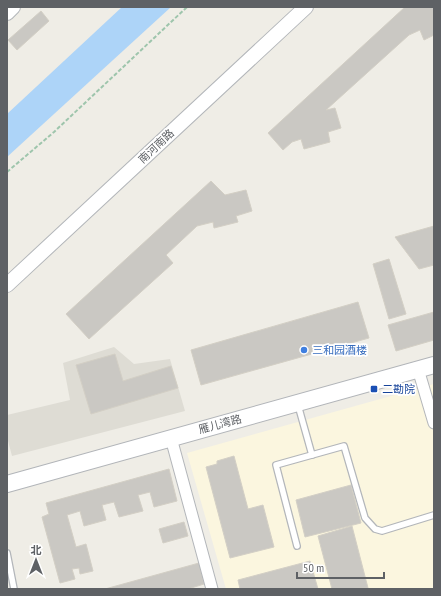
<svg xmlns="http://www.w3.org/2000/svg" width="441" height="596" font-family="'PT Sans Narrow','Noto Sans SC',sans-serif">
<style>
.commercial{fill:#fbf6df}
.education{fill:#dedcd4}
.water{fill:#add4f8}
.building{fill:#cac8c3;stroke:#d3cfc5}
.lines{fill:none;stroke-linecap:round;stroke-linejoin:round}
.service-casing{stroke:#b3b6ba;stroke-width:8}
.minor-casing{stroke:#b3b6ba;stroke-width:13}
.tertiary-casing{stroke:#b3b6ba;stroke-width:16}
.secondary-casing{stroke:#b2b5b9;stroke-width:18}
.path{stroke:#9ec5ac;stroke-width:2;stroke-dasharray:4 2;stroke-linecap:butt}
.service{stroke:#fff;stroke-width:5.5}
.minor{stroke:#fff;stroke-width:11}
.tertiary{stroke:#fff;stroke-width:14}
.secondary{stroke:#fff;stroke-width:16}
.shop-dot{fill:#3f7fe0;stroke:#fff;stroke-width:1.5}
.transit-dot{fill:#1a4fb4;stroke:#fff;stroke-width:1.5}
.labels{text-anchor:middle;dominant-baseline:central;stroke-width:3.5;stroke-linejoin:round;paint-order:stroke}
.street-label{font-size:11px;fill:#5e6165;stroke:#fff}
.shop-label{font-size:11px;fill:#366cbe;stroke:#fff;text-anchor:start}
.transit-label{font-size:11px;fill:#164399;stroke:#fff;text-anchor:start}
</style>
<rect width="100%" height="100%" fill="#efede6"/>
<polygon class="commercial" points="434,384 434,589 226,589 187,453"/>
<polygon class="education" points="114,347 134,364 170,359 185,411 12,456 7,437 7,415 70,400 63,363"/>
<polygon class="water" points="122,7 171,7 7,157 7,114"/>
<g class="building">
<polygon points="405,7 434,7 434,35 424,40 420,30 409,35 326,110 335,108 341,128 328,132 330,142 304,149 301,139 292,142 283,150 268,133"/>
<polygon points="41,11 49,21 17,50 8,40"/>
<polygon points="211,181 225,195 246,190 252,211 236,216 238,222 214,228 213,222 197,226 166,255 173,263 89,339 66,314"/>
<polygon points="434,226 434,265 419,269 395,237"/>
<polygon points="389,259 406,314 389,319 373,264"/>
<polygon points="358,302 369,338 201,385 191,350"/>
<polygon points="434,312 434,340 396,351 388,325"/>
<polygon points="115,354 123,381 171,366 178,388 91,414 76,365"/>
<polygon points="234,456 248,509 263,505 274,547 230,558 206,467 217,464 217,461"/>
<polygon points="169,469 177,501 154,507 150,492 138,495 143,511 119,517 114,502 102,505 106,520 84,526 80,511 67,515 76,547 86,544 93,571 80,574 79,568 72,569 75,579 60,583 42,517 49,514 46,503"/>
<polygon points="351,485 361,523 305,537 296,500"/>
<polygon points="184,522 188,536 163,543 159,529"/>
<polygon points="352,526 368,588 332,589 318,536"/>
<polygon points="310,561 318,589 240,589 238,580"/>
<polygon points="199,563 204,584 188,589 105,589"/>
</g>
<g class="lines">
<g class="service-casing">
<g id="service">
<polyline points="298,405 312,455"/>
<polyline points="297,546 276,465 344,446 365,518 375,529 382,531 434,515"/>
<polyline points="7,553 14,589"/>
</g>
</g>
<g class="minor-casing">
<g id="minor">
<polyline points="418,369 434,423"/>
<polyline points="171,438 212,589"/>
</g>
</g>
<g class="tertiary-casing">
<g id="tertiary">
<polyline points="7,13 13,7"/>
<polyline points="7,285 306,7"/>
</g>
</g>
<g class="secondary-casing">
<polyline id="secondary" points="7,484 434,365"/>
</g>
<polyline class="path" points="7,172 54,132 187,7"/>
<use href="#service" class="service"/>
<use href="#minor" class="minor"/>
<use href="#tertiary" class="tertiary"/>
<use href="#secondary" class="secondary"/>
</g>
<circle class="shop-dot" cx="304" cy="350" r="4"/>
<rect class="transit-dot" x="370" y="385" width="8" height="8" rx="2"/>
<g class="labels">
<g class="street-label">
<text transform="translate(156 146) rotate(-43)">南河南路</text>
<text transform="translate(220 424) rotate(-15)">雁儿湾路</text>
</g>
<g class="shop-label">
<text x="312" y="350">三和园酒楼</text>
</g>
<g class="transit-label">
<text x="382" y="389">二勘院</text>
</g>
</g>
<rect width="441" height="596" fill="none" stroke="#5e6165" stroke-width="16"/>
<g transform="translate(36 560)" stroke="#ffffff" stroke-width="3" paint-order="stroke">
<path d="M0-3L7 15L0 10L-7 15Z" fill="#5e6165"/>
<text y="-6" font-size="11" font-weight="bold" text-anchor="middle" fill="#5e6165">北</text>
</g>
<path d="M297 572v6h87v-6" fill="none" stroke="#5e6165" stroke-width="2"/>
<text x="303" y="572" font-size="12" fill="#5e6165" stroke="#ffffff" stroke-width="3" paint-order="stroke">50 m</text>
</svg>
